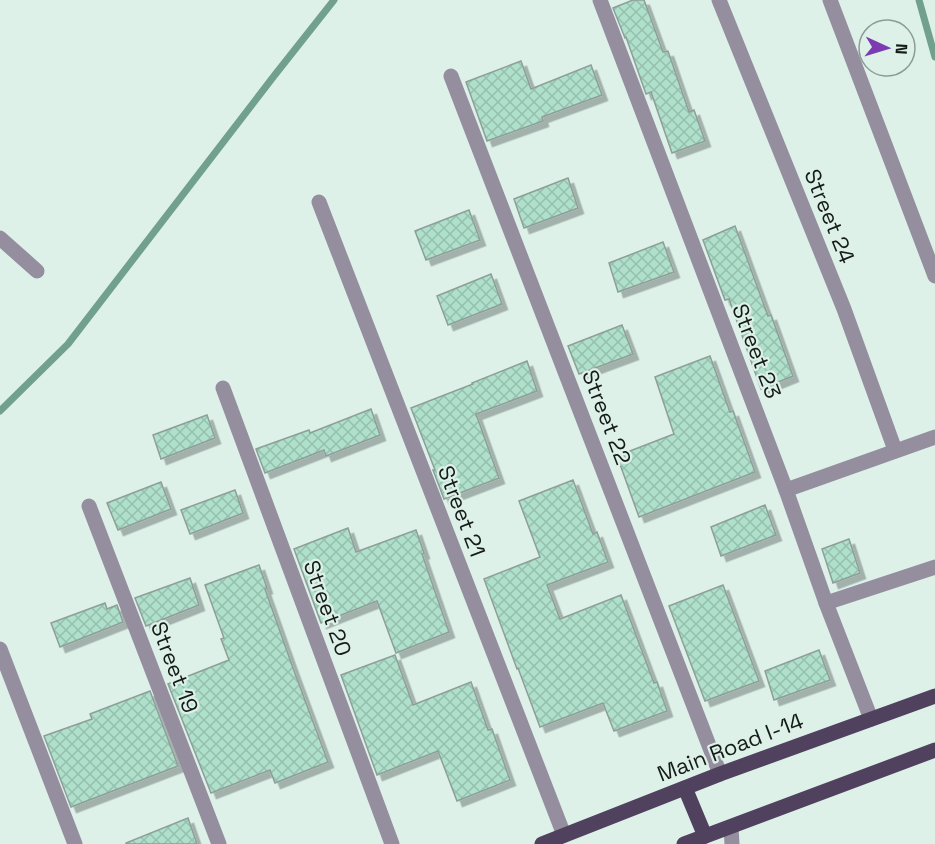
<svg xmlns="http://www.w3.org/2000/svg" width="935" height="844" font-family="'Space Grotesk',sans-serif">
<style>
.lines{fill:none;stroke-linecap:round;stroke-linejoin:round}
.stream{stroke:#71a08e;stroke-width:7}
.building{fill:url(#building-cross-hatch);stroke:#8d9f98;stroke-width:1.5;filter:url(#shadow)}
.minor{stroke:#958e9e;stroke-width:15}
.major{stroke:#50425e;stroke-width:15}
.labels{text-anchor:middle;dominant-baseline:central;stroke-width:4.5;stroke-linejoin:round;paint-order:stroke}
.street-label{font-size:22px;fill:#141b18;stroke:#ddf1e9}
</style>
<defs>
<pattern id="building-cross-hatch" width="8" height="8" patternUnits="userSpaceOnUse" patternTransform="scale(1.5)"><rect width="8" height="8" fill="#afe0cc"/><path d="M0 0l8 8M0 8l8-8" fill="none" stroke="#96c0ae"/></pattern>
<filter id="shadow"><feDropShadow dx="5.5" dy="5.5" stdDeviation="0" flood-color="#0004"/></filter>
</defs>
<rect width="100%" height="100%" fill="#ddf1e9"/>
<g class="lines">
<g class="stream">
<polyline points="919,0 935,57"/>
<polyline points="0,411 68,344 274,76 334,0"/>
</g>
</g>
<g class="building">
<polygon points="633,0 644,0 663,52 668,51 689,112 694,110 705,141 672,153 651,92 646,94 626,37 625,38 613,8"/>
<polygon points="521,61 531,89 591,65 602,95 542,117 543,121 487,141 466,82"/>
<polygon points="568,178 578,208 524,228 514,199"/>
<polygon points="469,210 480,240 426,260 415,231"/>
<polygon points="735,226 768,316 771,315 793,376 761,389 729,299 725,300 703,240"/>
<polygon points="663,242 674,272 618,292 609,263"/>
<polygon points="491,274 502,304 448,325 437,296"/>
<polygon points="622,325 633,354 579,374 568,346"/>
<polygon points="710,356 730,412 733,411 755,472 639,517 617,456 674,434 655,377"/>
<polygon points="527,361 537,391 476,414 499,478 444,499 433,470 435,470 411,408 473,384 472,383"/>
<polygon points="371,409 380,435 326,456 324,450 265,473 256,449 309,430 310,433"/>
<polygon points="207,415 215,438 161,459 153,435"/>
<polygon points="573,480 593,534 597,532 608,562 547,585 560,619 621,595 654,683 657,682 667,711 614,731 603,703 540,727 518,668 517,669 484,579 540,557 519,501"/>
<polygon points="161,482 171,509 118,530 107,503"/>
<polygon points="235,490 243,513 190,534 181,510"/>
<polygon points="765,505 776,535 721,556 711,527"/>
<polygon points="348,528 356,552 416,530 424,553 422,554 449,632 396,653 377,601 321,623 294,549"/>
<polygon points="849,539 860,573 833,583 822,549"/>
<polygon points="259,565 267,588 265,589 293,668 328,762 275,783 270,770 211,793 168,684 229,660 221,639 224,638 205,585"/>
<polygon points="190,578 199,605 146,626 135,598"/>
<polygon points="723,585 759,681 705,701 669,606"/>
<polygon points="105,603 107,609 117,605 123,622 60,647 51,623"/>
<polygon points="819,650 830,680 774,700 765,671"/>
<polygon points="395,655 413,705 471,682 488,730 492,729 510,780 457,801 438,751 377,775 341,675"/>
<polygon points="150,691 178,766 71,807 44,736 92,719 90,714"/>
<polygon points="188,818 197,844 126,844 126,843"/>
</g>
<g class="lines">
<g class="minor">
<polyline points="600,0 786,490 826,603 871,719"/>
<polyline points="719,0 844,309 895,450"/>
<polyline points="830,0 935,276"/>
<polyline points="451,76 720,774"/>
<polyline points="319,202 564,835"/>
<polyline points="0,238 37,271"/>
<polyline points="223,388 392,844"/>
<polyline points="786,490 935,437"/>
<polyline points="89,506 219,844"/>
<polyline points="826,603 935,567"/>
<polyline points="0,649 75,844"/>
<polyline points="731,827 732,844"/>
</g>
<g class="major">
<polyline points="685,788 705,836"/>
<polyline points="542,844 720,774 935,696"/>
<polyline points="684,844 935,750"/>
</g>
</g>
<g class="labels">
<g class="street-label">
<text transform="translate(830 216) rotate(68)">Street 24</text>
<text transform="translate(757 351) rotate(69)">Street 23</text>
<text transform="translate(607 417) rotate(69)">Street 22</text>
<text transform="translate(462 511) rotate(69)">Street 21</text>
<text transform="translate(328 608) rotate(70)">Street 20</text>
<text transform="translate(175 667) rotate(69)">Street 19</text>
<text transform="translate(730 747) rotate(-21)">Main Road I-14</text>
</g>
</g>
<g transform="translate(887 48) rotate(94)"><circle r="28" fill="#ddf1e9" stroke="#8d9b95" stroke-width="1.5"/>
<path d="M0-4.5L10 22L0 15L-10 22Z" fill="#7c3cb1"/>
<text y="-9" font-size="16" font-weight="bold" text-anchor="middle" fill="#141b18">N</text>
</g>
</svg>
